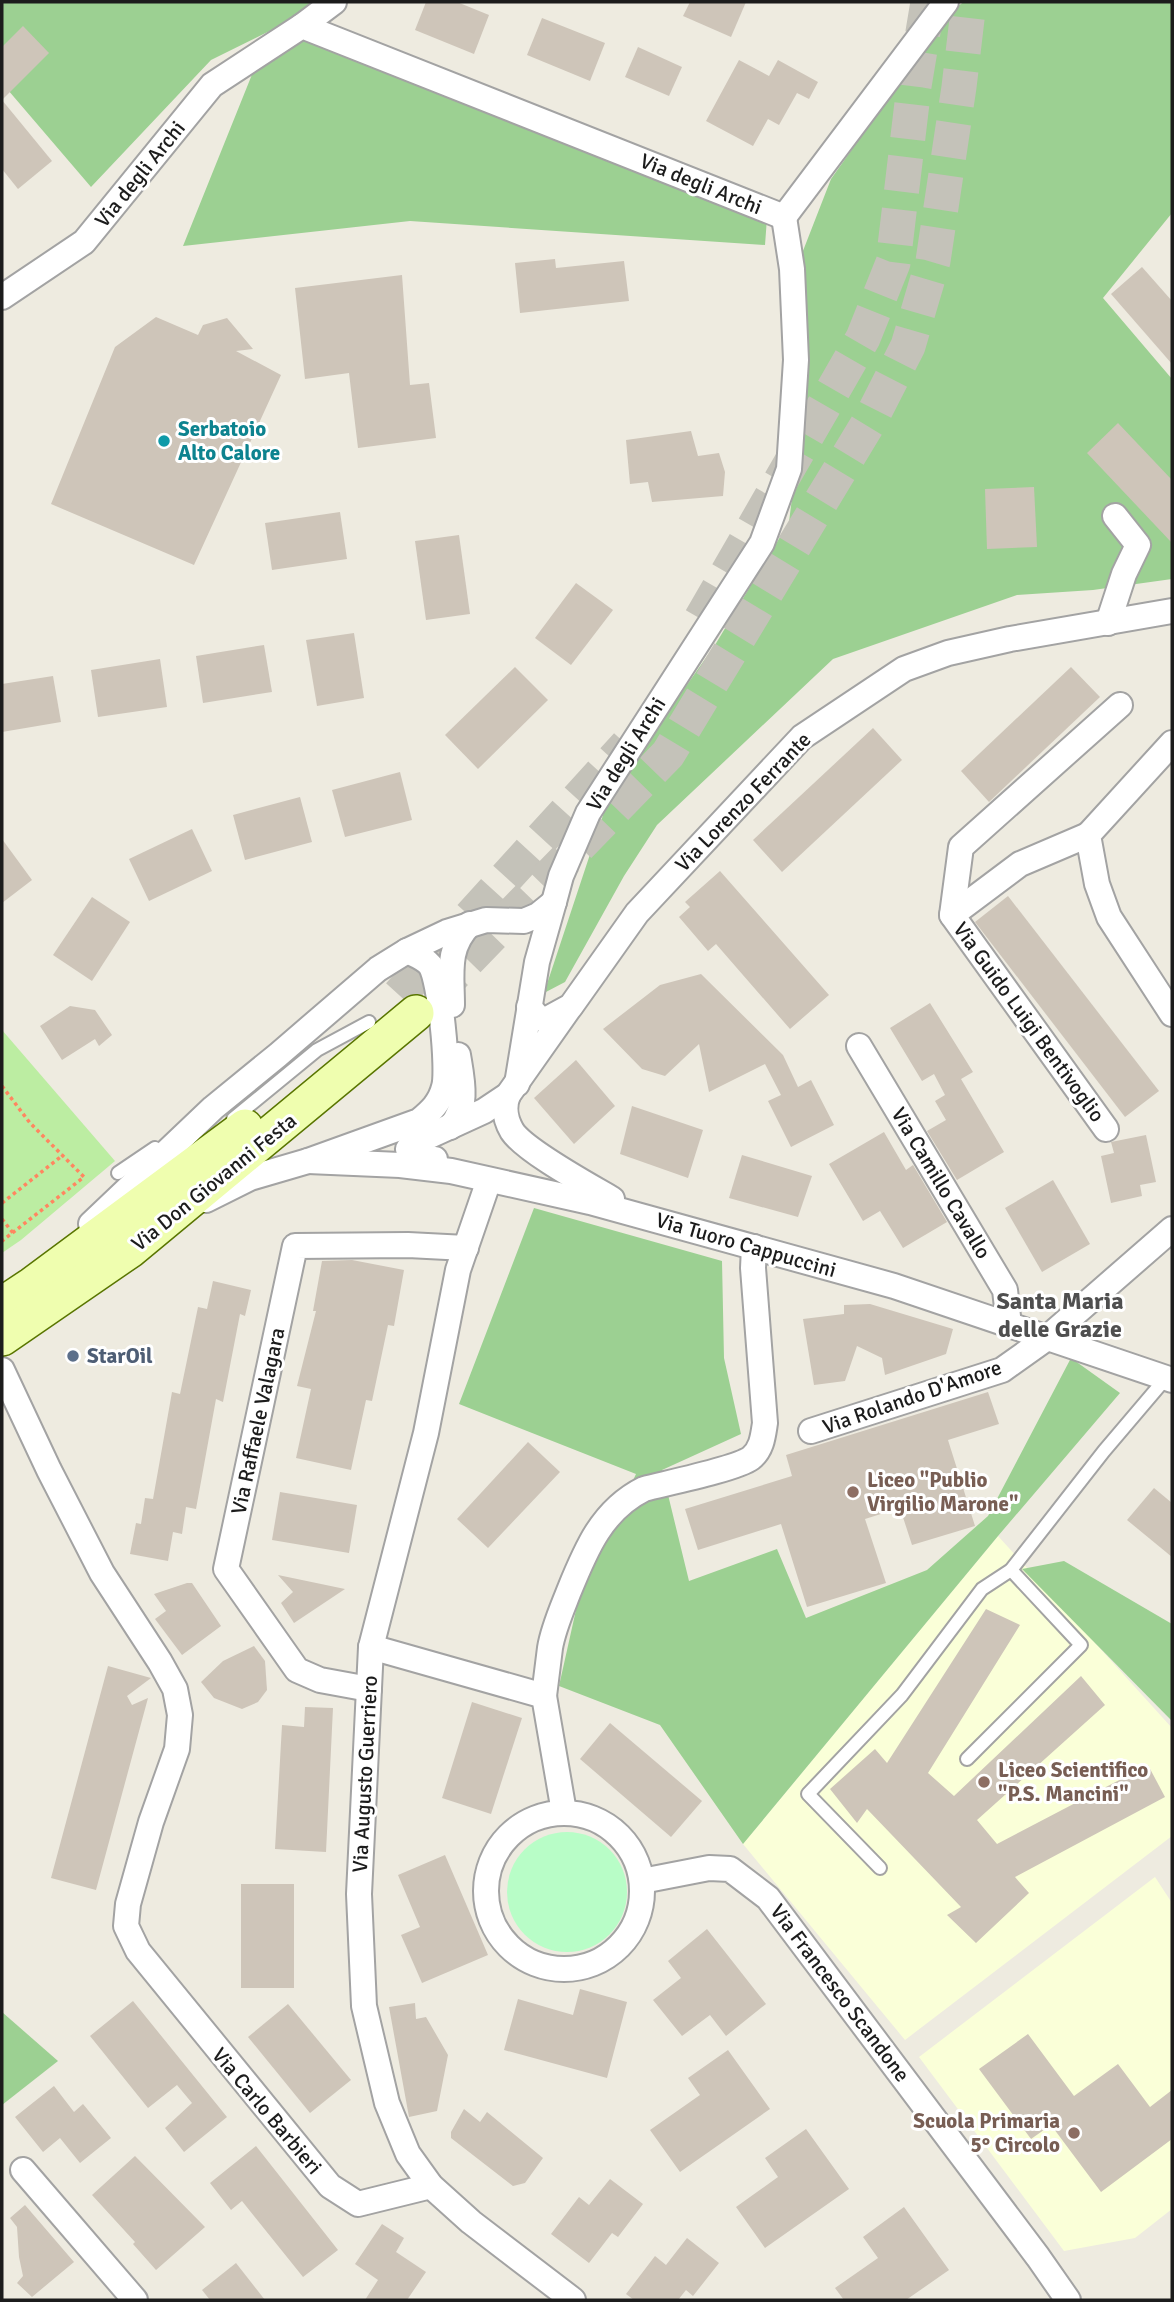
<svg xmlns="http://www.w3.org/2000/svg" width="1174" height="2302" font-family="Signika,sans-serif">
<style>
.education{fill:#faffd8}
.grass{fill:#bceda2}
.forest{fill:#9cd092}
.park{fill:#b8fdc7}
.building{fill:#cec5b9}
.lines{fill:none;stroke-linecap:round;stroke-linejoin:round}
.secondary-tunnel{stroke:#c4c2b9;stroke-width:35;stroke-dasharray:35 18;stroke-linecap:butt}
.lane-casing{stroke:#a3a3a3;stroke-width:16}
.street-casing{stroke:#a3a3a3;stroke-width:28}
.secondary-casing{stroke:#597500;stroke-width:38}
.path{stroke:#ff8660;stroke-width:3.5;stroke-dasharray:3.5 3.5;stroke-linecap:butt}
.lane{stroke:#fff;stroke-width:12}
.street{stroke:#fff;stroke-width:24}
.secondary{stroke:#effeaf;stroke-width:35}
.culture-dot{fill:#0f9aa8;stroke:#fff;stroke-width:2.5}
.service-dot{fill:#5c6f8a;stroke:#fff;stroke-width:2.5}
.education-dot{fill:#8d6e63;stroke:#fff;stroke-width:2.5}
.labels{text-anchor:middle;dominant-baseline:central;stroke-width:6;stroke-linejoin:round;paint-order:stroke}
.street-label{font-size:21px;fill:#1c1c1c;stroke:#fff}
.culture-label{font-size:21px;font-weight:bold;fill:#0d838f;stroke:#fff;text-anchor:start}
.service-label{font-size:21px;font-weight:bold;fill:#4e5e75;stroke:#fff;text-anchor:start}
.education-label{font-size:21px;font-weight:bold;fill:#785e54;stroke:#fff;text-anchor:start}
.quarter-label{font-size:24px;font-weight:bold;fill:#4f4f4f;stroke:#fff}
</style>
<rect width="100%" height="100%" fill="#eeebe0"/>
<g class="education">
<polygon points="998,1536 1172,1728 1172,1836 905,2040 743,1844"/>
<polygon points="1155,1877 1172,1903 1172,2209 1135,2238 1064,2251 919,2057"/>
</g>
<polygon class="grass" points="2,1030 115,1161 21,1240 2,1253"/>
<g class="forest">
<polygon points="2,2 328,2 211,60 91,187 2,83"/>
<polygon points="964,2 1172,2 1172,213 1103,298 1172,379 1172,579 1093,590 1017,595 833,659 657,825 624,876 565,982 544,993 610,794 715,645 789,522 802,418 801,256 831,179 950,11"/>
<polygon points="303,39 767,218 765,245 410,221 183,246 253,72"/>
<polygon points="534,1208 722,1261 724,1358 741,1434 662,1470 689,1581 777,1549 806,1618 927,1570 988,1516 1071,1358 1120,1393 998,1536 743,1844 660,1725 559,1686 580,1592 636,1474 459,1404"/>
<polygon points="1064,1561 1172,1624 1172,1721 1022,1569"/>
<polygon points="2,2012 58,2061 2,2105"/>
</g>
<circle class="park" cx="567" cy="1892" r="60"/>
<g class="building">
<polygon points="426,2 457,2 489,15 474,54 415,30"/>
<polygon points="690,2 746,2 731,37 683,16"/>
<polygon points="542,18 605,43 590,81 527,55"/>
<polygon points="23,26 49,53 2,100 2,47"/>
<polygon points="638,47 682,67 669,96 625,77"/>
<polygon points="739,60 769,76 778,60 818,82 809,99 797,93 779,125 768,119 753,146 706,121"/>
<polygon points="2,100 52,161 18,189 2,169"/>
<polygon points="555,259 556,268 624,261 629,301 520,313 515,263"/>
<polygon points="1142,267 1172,301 1172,364 1111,294"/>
<polygon points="402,275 410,385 429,383 436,438 358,448 349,373 305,379 295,288"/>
<polygon points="156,317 198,335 203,325 227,318 253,349 236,351 281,375 194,565 51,504 115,347"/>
<polygon points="1118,423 1172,480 1172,543 1087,453"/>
<polygon points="691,431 698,456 719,453 725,472 723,496 652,502 648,482 630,484 626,440"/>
<polygon points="1034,487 1037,547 987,549 985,489"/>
<polygon points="340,512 347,559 272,570 265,523"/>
<polygon points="459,535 470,614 426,620 415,541"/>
<polygon points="576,583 613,610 571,665 535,638"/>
<polygon points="354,633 364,698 317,706 306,640"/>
<polygon points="264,645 272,692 203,703 196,656"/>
<polygon points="160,659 167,707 98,717 91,670"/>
<polygon points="515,667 548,700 478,769 445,735"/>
<polygon points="1071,667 1100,697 989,802 961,771"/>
<polygon points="53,676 61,722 2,732 2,684"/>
<polygon points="873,728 902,760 782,872 753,840"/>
<polygon points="400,772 412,820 345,837 332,790"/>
<polygon points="300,797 312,842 245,860 233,815"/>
<polygon points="192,829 212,871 149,901 129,859"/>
<polygon points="2,839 32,880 2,903"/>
<polygon points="720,871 829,995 790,1029 716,944 708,951 679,917 690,907 685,902"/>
<polygon points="1008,896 1159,1091 1125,1117 975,922"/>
<polygon points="92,897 130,922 92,981 53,955"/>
<polygon points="701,974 783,1055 798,1087 811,1080 834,1125 791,1147 768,1101 781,1095 765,1064 709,1092 699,1044 665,1076 642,1069 603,1029 660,985"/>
<polygon points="930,1003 973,1072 961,1079 1004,1152 957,1180 927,1131 946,1120 935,1101 945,1095 934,1074 922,1081 890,1028"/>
<polygon points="70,1006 95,1010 112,1035 99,1046 95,1039 62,1060 40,1026"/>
<polygon points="576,1060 615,1106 574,1144 534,1098"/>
<polygon points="632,1106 703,1130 688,1178 620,1154"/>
<polygon points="884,1132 906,1170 913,1165 947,1222 903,1248 880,1211 863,1221 829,1164"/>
<polygon points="1146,1135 1156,1182 1140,1185 1142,1196 1111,1203 1101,1156 1114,1153 1111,1142"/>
<polygon points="742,1155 812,1176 798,1217 729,1198"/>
<polygon points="1053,1180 1090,1244 1042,1272 1005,1208"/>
<polygon points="352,1260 404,1270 394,1326 388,1325 372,1401 366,1400 351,1470 296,1458 311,1389 297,1386 316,1311 313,1311 322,1261"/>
<polygon points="213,1281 251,1290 245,1316 240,1314 223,1402 216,1399 196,1509 186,1507 182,1534 173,1532 168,1561 130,1554 136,1523 141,1524 145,1498 153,1499 172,1392 180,1394 198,1307 207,1309"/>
<polygon points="870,1304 953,1329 946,1354 885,1375 882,1358 857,1346 845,1381 814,1385 803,1319 844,1314 844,1305"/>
<polygon points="988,1392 999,1424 948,1440 975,1526 912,1545 900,1508 865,1519 886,1583 807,1607 781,1524 698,1550 685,1509 792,1476 786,1455"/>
<polygon points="528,1442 560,1472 488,1548 457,1519"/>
<polygon points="1154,1488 1172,1503 1172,1557 1127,1520"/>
<polygon points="280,1492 357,1505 349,1553 272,1540"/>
<polygon points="278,1575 345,1589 294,1623 281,1603 293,1592"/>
<polygon points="187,1583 192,1583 221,1626 182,1655 155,1619 166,1611 154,1594"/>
<polygon points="986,1609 1020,1625 928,1773 954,1796 1081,1676 1105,1705 977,1820 997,1844 1148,1765 1165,1797 1015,1877 1029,1893 976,1943 947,1915 961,1907 867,1809 857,1823 830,1789 875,1749 887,1763"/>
<polygon points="254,1646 265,1661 267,1690 258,1702 242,1709 214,1698 201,1682 223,1661"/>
<polygon points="108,1666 151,1678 127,1696 132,1705 148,1698 96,1890 51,1878"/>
<polygon points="472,1702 522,1718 491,1814 442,1798"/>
<polygon points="305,1707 333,1708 326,1852 275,1849 282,1725 304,1727"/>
<polygon points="610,1723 702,1801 671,1837 580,1759"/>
<polygon points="445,1855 488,1955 422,1983 401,1935 420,1927 398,1875"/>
<rect x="241" y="1884" width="53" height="104"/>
<polygon points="707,1929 766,2004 726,2036 710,2015 682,2036 653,2000 681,1978 668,1961"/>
<polygon points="580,1989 627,2002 607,2078 504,2050 518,1999 573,2015"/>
<polygon points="133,2001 227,2117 184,2152 165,2128 192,2103 177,2085 148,2108 90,2036"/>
<polygon points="415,2003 416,2019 426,2017 448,2055 437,2111 409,2117 389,2007"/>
<polygon points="288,2004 351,2080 310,2113 248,2037"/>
<polygon points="1028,2034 1074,2096 1118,2064 1150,2107 1172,2090 1172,2139 1101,2192 1051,2125 1031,2139 979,2069"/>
<polygon points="728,2050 770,2109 680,2172 650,2130 700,2095 688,2078"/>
<polygon points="54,2086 74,2112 83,2104 111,2138 80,2163 60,2138 43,2152 15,2117"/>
<polygon points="464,2109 480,2122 487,2112 543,2158 525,2183 513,2186 451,2138 451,2132"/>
<polygon points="806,2129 849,2189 765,2248 736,2207 778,2177 765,2158"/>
<polygon points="256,2146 338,2250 303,2277 242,2201 231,2210 210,2183"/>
<polygon points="135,2156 205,2227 156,2270 133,2244 135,2242 92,2195"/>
<polygon points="610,2179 643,2204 618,2237 612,2233 589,2263 551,2234 579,2197 589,2205"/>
<polygon points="25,2205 74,2262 32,2297 17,2283 23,2276 19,2257 17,2227 10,2218"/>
<polygon points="904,2207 949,2270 906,2300 844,2300 835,2288 878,2258 863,2237"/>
<polygon points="382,2224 404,2238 396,2252 426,2272 407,2300 365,2300 378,2280 355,2264"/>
<polygon points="687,2238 719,2263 693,2296 686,2290 678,2300 634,2300 626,2294 655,2256 666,2265"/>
<polygon points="236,2263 265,2300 210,2300 202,2290"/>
</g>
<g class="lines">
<g class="secondary-tunnel">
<polyline points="701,619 863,338 893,263 914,86 928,2"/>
<polyline points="399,995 627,745"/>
<polyline points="431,998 668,754 872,417 908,346 933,261 959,87 969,2"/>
</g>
<g class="lane-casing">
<g id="lane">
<polyline points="233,1119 317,1050 369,1022"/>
<polyline points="118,1173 155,1148"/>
<polyline points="967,1759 1081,1645 1011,1570"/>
<polyline points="880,1868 808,1794 902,1695 982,1589 1011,1570 1104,1451 1166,1378"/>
</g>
</g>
<g class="street-casing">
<g id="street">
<polyline points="302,26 334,2"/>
<polyline points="784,217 946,2"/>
<polyline points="2,297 84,242 212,85 302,26 784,217"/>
<polyline points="1108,623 1124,574 1138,545 1115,516"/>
<polyline points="1172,743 1088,835 1097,884 1109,917 1172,1014"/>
<polyline points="1088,835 1020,864 952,915 1106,1129"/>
<polyline points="554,902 561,876 588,813 762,543 789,469 796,360 792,269 784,217"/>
<polyline points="952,915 961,847 1120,705"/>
<path d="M452,1005C452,974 446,948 470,924"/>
<polyline points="529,1007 538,1017 542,1019 549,1018 571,1006 637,913 802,737 904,669 948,653 1010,639 1172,611"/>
<polyline points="859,1046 1005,1290 1009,1325"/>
<path d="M508,1095C503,1108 505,1119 512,1131C525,1151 590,1186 612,1199"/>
<path d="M450,1127C469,1108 462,1079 458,1055"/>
<polyline points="435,1159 410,1155 408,1149 412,1144 484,1111 508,1095 570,1007"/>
<polyline points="308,1161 400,1165 451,1171 590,1202 894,1286 1172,1380"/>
<polyline points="489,1180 458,1270 426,1433 371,1647 359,1894 364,2006 387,2103 408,2154 431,2186 471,2222 573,2300"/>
<path d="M206,1200L250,1178L308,1161L419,1121C431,1111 440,1103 444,1087C449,1070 440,979 430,965C424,958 415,955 407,951"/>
<polyline points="91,1224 213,1108 278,1055 378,969 407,951 447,932 486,920 524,921 538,915 554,902 537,962 517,1084"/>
<polyline points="2,1370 49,1470 102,1573 160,1662 175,1689 180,1715 177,1749 151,1822 128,1904 126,1926 138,1951 330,2186 358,2204 431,2186"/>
<polyline points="811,1431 1002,1370 1047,1338 1172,1229"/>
<polyline points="371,1647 544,1696 564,1812"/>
<polyline points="369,1689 320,1680 297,1670 226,1569 295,1246 408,1245 466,1248"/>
<path d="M544,1696C546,1680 548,1664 550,1648C553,1629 562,1609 569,1591C586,1549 602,1510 644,1489C667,1483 736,1469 751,1458C762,1449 763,1436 765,1423L753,1268L754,1247"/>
<circle cx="564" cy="1891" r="78"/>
<polyline points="642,1881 709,1868 730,1869 768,1898 1038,2257 1068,2300"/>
<polyline points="23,2170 135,2300"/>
</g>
</g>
<g class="secondary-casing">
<g id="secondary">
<polyline points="2,1305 32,1285 245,1127"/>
<polyline points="2,1338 130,1250 416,1013"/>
</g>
</g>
<g class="path">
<polyline points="2,1086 30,1123 84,1177 2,1241"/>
<polyline points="2,1203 63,1155"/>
<polyline points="2,1219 13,1233"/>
</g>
<use href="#lane" class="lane"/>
<use href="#street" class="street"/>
<use href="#secondary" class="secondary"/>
</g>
<circle class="culture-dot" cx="164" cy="441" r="7"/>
<circle class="service-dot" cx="73" cy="1356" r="7"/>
<g class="education-dot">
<circle cx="853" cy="1492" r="7"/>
<circle cx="984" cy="1782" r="7"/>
<circle cx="1074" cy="2133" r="7"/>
</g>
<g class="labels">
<g class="street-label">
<text transform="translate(140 174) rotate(-51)">Via degli Archi</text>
<text transform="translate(701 184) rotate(22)">Via degli Archi</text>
<text transform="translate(626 754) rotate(-58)">Via degli Archi</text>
<text transform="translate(743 802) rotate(-46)">Via Lorenzo Ferrante</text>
<text transform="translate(1029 1022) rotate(54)">Via Guido Luigi Bentivoglio</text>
<text transform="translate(214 1182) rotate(-39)">Via Don Giovanni Festa</text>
<text transform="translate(941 1183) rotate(59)">Via Camillo Cavallo</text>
<text transform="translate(746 1245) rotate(16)">Via Tuoro Cappuccini</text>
<text transform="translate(912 1397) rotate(-19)">Via Rolando D'Amore</text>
<text transform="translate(258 1421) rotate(-78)">Via Raffaele Valagara</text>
<text transform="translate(365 1774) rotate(-87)">Via Augusto Guerriero</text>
<text transform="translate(840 1993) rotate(53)">Via Francesco Scandone</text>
<text transform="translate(267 2111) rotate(50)">Via Carlo Barbieri</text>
</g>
<g class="culture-label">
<text x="178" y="429">Serbatoio<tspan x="178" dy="24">Alto Calore</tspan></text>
</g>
<g class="service-label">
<text x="87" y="1356">StarOil</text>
</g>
<g class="education-label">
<text x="867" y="1480">Liceo "Publio<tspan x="867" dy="24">Virgilio Marone"</tspan></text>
<text x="998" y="1770">Liceo Scientifico<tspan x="998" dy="24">"P.S. Mancini"</tspan></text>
<text x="1060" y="2121" text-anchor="end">Scuola Primaria<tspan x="1060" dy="24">5° Circolo</tspan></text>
</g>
<g class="quarter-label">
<text x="1060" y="1301">Santa Maria<tspan x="1060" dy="28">delle Grazie</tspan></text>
</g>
</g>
<rect width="1174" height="2302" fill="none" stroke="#1c1c1c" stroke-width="7"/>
</svg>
